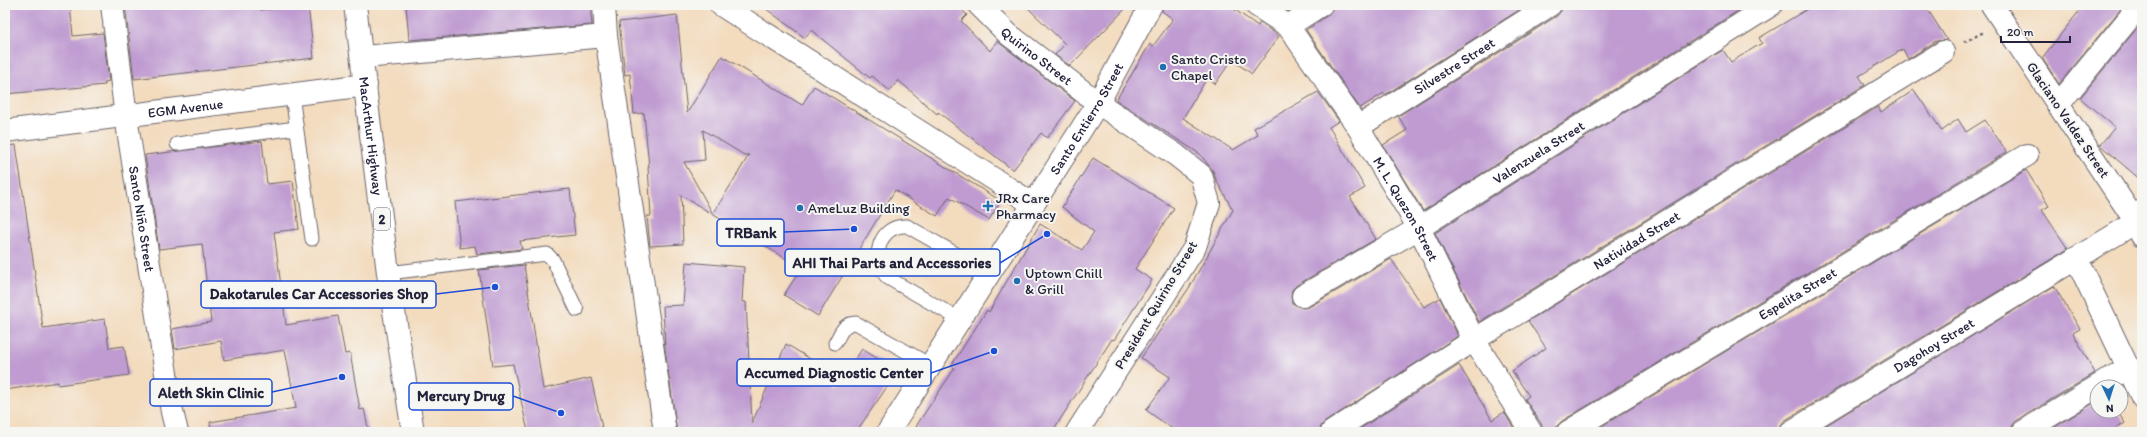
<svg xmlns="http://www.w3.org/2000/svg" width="2147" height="437" font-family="Itim,sans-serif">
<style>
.building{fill:#bf9bd1;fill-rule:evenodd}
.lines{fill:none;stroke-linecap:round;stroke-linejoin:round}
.lane-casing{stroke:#6b6369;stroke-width:15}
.street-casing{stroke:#6b6369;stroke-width:24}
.secondary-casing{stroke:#6b6369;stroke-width:24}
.highway-casing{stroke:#6b6369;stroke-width:24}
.path{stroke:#6b6369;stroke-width:2.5;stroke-dasharray:3 3;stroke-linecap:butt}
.lane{stroke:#fff;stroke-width:13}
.street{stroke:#fff;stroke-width:22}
.secondary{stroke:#fff;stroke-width:22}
.highway{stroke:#fff;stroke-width:22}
.poi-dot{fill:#1f6fb2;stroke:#f6f6f2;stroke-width:1.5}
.labels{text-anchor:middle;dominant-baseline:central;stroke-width:4;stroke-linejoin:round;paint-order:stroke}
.shield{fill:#f6f6f2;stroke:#626272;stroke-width:1}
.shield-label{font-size:13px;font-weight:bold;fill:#22223b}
.street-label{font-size:14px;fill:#22223b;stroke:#f6f6f2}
.poi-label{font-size:14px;fill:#22223b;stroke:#f6f6f2;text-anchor:start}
.leader{fill:none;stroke:#1d4ed8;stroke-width:1.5}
.callout-dot{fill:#1d4ed8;stroke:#f6f6f2;stroke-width:1.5}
.callout{fill:#f6f6f2;stroke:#1d4ed8;stroke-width:1.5}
.callout-label{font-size:15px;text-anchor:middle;font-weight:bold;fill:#22223b}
</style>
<rect width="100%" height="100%" fill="#f6f6f2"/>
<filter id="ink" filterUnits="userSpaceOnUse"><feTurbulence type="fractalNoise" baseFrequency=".025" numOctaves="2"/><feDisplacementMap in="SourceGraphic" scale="8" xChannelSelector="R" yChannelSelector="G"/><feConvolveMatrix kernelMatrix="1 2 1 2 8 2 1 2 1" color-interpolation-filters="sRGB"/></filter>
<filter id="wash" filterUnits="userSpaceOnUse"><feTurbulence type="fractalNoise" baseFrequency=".012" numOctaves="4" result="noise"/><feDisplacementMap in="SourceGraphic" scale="16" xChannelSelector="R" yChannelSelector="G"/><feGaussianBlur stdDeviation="0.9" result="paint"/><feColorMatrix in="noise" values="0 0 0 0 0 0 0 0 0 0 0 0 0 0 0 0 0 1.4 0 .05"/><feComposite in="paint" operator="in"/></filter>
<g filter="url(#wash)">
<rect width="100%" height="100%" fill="#f3dbbe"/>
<g id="blocks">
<g class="building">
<polygon points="5,5 70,5 73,36 103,33 109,81 105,82 105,85 5,94"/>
<polygon points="125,5 260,5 260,10 308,5 314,58 134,79"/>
<polygon points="406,5 590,5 592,25 409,40"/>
<polygon points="761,5 957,5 967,15 961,21 990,51 997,41 1075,101 1047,138 1041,133 1013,170 938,112 937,114 898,80 890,91 872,76 870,78 811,30 805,38"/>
<polygon points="1025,5 1129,5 1070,66 1055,55 1065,44"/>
<polygon points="1163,5 1228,5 1258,26 1260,23 1279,36 1252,74 1232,60 1215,84 1207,78 1183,118 1233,150 1258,135 1254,128 1318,92 1339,121 1329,127 1365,188 1350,197 1376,239 1297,285 1292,290 1291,296 1292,303 1303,308 1309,307 1391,259 1424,307 1440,298 1458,336 1325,422 1321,426 1320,432 1177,432 1146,410 1170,377 1141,358 1189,288 1233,210 1216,180 1213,171 1200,154 1116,100 1150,44 1153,46 1173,19 1162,11"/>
<polygon points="1279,5 1298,5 1288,11"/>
<polygon points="1333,5 1527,5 1385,95 1384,93 1360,108 1306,30 1328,15"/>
<polygon points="1562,5 1747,5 1423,211 1383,145 1407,130 1398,116 1557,16 1561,11"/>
<polygon points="1814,5 1925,5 1947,40 1936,41 1908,59 1903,49 1859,76 1865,85 1479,322 1435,233 1723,50 1731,62 1762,43 1759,38"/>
<polygon points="2084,5 2124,5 2059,84 2042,58"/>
<path d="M677,15L687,113L722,56L802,105L814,86L1001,201L989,220L949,197L937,216L895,190L818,316L784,295L799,272L809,273L681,195L683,244L650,246L647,216H651L648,167H649L644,113L634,114L630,74L625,75L619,22ZM703,130L744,155H749L713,214L684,162L705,160Z"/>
<polygon points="2142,22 2142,181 2100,145 2115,127 2080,98"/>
<polygon points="1914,90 1942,131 1958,119 1966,132 1985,120 2007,152 1562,421 1557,426 1556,432 1543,432 1542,425 1525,399 1529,396 1512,371 1546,348 1528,321 1878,107 1881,112"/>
<polygon points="262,141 267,184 293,181 299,229 274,232 286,325 338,316 345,354 350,353 360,410 364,409 369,432 211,432 210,422 296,408 285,350 224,360 221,341 175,349 172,329 211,322 202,244 159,249 145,155"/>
<polygon points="16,145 43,328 105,319 109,348 124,346 129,375 58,385 58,382 5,390 5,146"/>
<polygon points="1093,158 1174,208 1135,269 1152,280 1114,340 1112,339 1052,432 914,432 918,423 955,368 951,366 987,310 989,312 1040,224 1082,250 1094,232 1062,207"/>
<polygon points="2026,170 2049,206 2042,210 2068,249 1784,421 1780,426 1779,432 1592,432"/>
<polygon points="570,189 575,235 520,241 522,249 477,254 475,246 460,248 455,202"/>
<polygon points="686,262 744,267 742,302 746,302 752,423 786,344 812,360 808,365 839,385 862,349 898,371 856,432 677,432 665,348 663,306 683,305"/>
<polygon points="524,265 543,389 591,378 603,432 528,432 513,364 493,366 479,270"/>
<polygon points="2054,286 2080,329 2073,333 2095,373 2016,421 2012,426 2011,432 1815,432"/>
<polygon points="1459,365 1492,420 1504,412 1516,432 1355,432"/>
<polygon points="2097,401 2097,411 2117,411 2125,423 2111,432 2047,432"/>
</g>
</g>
</g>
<g filter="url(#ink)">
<use href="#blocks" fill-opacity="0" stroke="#6b6369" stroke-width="1"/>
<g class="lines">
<g class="lane-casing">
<g id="lane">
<polyline points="292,95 312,239"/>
<polyline points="177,144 296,128"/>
<polyline points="388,273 547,254 553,260 577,310"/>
<path d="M959,319L888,278C869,260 879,224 907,226L988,272"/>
<path d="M835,343C841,333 843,323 856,323L930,365"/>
</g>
</g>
<g class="street-casing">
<g id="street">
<path id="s1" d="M112,5L126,117L172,412L177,432"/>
<polyline points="604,5 606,36 665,432"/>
<polyline points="721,5 1033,204"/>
<path id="s2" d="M979,5L1008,34L1098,103L1176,155L1201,175L1209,203L1195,247L1077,432"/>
<path id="s3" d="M1256,5L1288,26L1358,127L1419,228L1474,340L1531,432"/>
<polyline points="1288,26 1321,5"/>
<polyline points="363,57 606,36"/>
<polyline points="2058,105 2140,5"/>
<path id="s4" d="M1358,127L1550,5"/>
<path id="s5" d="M5,131L366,85"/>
<polyline points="2076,258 2142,397"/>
<path id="s6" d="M1303,296L1419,228L1771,5"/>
<path id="s7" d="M1332,432L1474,340L1943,52"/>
<path id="s8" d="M1568,432L2027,155"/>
<path id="s9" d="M1791,432L2136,222L1992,5"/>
<polyline points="2023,432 2129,367"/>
</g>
</g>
<g class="secondary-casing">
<g id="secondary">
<polyline points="2142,211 2136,222 2142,236"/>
<path id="s10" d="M888,432L1098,103L1151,5"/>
</g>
</g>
<g class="highway-casing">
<g id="highway">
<path id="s11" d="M355,5L388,273L413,432"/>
</g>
</g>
<polyline class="path" points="1964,42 1984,32"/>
<use href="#lane" class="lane"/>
<use href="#street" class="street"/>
<use href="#secondary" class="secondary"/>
<use href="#highway" class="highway"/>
</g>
</g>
<g class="poi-dot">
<circle cx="1163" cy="67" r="4"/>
<path d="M986 200h4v4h4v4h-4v4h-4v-4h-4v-4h4z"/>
<circle cx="800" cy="208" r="4"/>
<circle cx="1017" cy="281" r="4"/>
</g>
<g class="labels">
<rect class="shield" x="374" y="208" width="16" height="22" rx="3"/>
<g class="shield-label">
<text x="382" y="219">2</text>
</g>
<g class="street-label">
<text stroke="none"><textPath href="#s2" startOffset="77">Quirino Street</textPath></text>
<text stroke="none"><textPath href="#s4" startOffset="114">Silvestre Street</textPath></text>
<text stroke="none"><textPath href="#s5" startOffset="182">EGM Avenue</textPath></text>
<text stroke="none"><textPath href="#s10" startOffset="371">Santo Entierro Street</textPath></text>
<text transform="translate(2068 120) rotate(56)">Glaciano Valdez Street</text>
<text stroke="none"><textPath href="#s11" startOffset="132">MacArthur Highway</textPath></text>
<text stroke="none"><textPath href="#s6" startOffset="276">Valenzuela Street</textPath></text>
<text stroke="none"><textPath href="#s3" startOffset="256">M. L. Quezon Street</textPath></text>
<text stroke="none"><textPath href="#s1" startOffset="216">Santo Niño Street</textPath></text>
<text stroke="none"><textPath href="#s7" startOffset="360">Natividad Street</textPath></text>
<text stroke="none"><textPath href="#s8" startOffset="268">Espelita Street</textPath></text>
<text transform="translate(1156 305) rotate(-59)">President Quirino Street</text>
<text stroke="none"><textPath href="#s9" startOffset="167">Dagohoy Street</textPath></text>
</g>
<g class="poi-label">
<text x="1171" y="59">Santo Cristo<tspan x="1171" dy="16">Chapel</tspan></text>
<text x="996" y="198">JRx Care<tspan x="996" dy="16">Pharmacy</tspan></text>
<text x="808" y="208">AmeLuz Building</text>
<text x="1025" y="273">Uptown Chill<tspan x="1025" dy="16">&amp; Grill</tspan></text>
</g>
</g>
<path class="leader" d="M854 229L784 232M1047 234L1000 263M495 287L436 294M994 351L931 373M342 377L272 392M561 413L513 396"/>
<g class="callout-dot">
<circle cx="854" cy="229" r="4"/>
<circle cx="1047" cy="234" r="4"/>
<circle cx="495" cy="287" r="4"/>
<circle cx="994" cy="351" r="4"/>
<circle cx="342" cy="377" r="4"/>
<circle cx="561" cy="413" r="4"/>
</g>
<g class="callout">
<rect x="717" y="219" width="67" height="27" rx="4"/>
<rect x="785" y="249" width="215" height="27" rx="4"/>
<rect x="201" y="281" width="235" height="27" rx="4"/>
<rect x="737" y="359" width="194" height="27" rx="4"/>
<rect x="150" y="379" width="122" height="27" rx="4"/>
<rect x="409" y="383" width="104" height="27" rx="4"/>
</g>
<g class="callout-label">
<text x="751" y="238">TRBank</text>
<text x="892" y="268">AHI Thai Parts and Accessories</text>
<text x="319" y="299">Dakotarules Car Accessories Shop</text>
<text x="834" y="378">Accumed Diagnostic Center</text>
<text x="211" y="398">Aleth Skin Clinic</text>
<text x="461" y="401">Mercury Drug</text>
</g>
<rect width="2147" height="437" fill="none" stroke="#f6f6f2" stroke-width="20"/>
<g transform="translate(2109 399) rotate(176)"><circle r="19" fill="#f6f6f2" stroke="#a1a1a9"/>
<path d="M0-3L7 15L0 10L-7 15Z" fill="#1f6fb2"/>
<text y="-6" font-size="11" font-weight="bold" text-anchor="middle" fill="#22223b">N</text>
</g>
<path d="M2001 36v6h69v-6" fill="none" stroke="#22223b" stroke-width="2"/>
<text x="2007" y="36" font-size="12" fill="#22223b" stroke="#f6f6f2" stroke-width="3" paint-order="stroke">20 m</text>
</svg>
